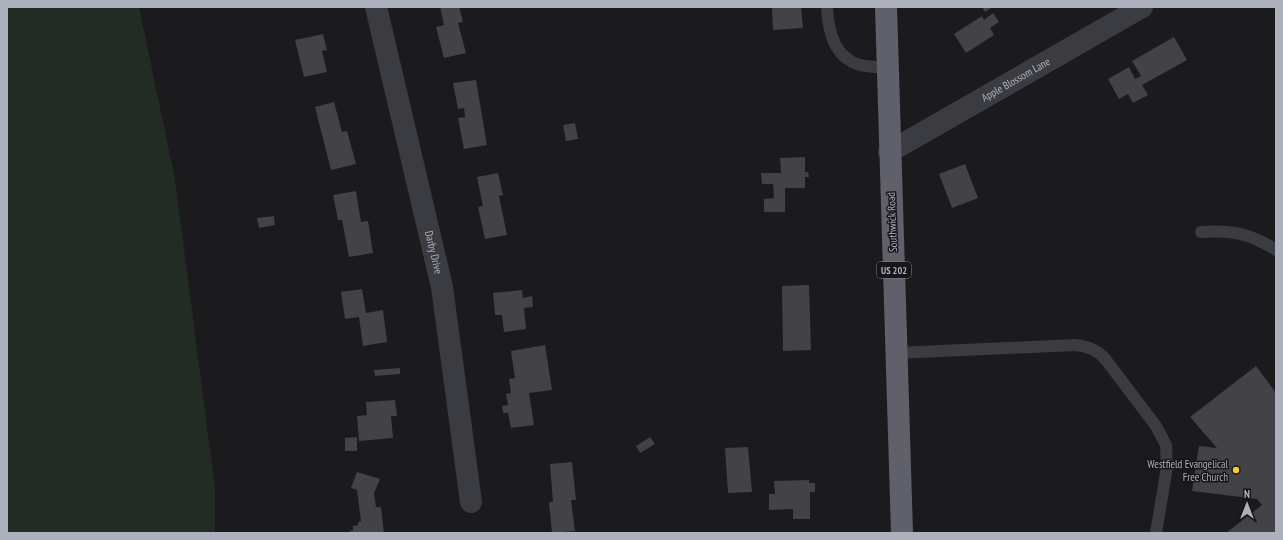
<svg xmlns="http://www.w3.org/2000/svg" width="1283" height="540" font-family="'PT Sans Narrow',sans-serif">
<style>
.green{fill:#222b24}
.building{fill:#424247}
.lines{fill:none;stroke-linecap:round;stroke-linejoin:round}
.service{stroke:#3b3c42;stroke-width:12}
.minor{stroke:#3b3c42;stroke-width:22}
.trunk{stroke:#5f606a;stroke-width:22}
.poi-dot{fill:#f8cc37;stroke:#161518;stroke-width:1.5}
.labels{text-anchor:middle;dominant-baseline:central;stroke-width:3;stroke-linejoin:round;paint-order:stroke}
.shield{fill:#161518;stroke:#80828c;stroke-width:1}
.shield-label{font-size:10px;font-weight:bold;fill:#adb0bd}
.street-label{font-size:11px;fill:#adb0bd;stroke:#161518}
.poi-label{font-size:11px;fill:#adb0bd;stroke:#161518;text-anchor:end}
</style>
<rect width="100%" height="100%" fill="#1b1a1d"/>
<polygon class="green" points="7,7 139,7 175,179 215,488 215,533 7,533"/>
<g class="building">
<polygon points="440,7 459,7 463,22 458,23 466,53 444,58 436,27 444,25"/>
<polygon points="772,7 801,7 803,28 773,30"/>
<polygon points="982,7 993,7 985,12"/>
<polygon points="993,13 999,22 990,28 994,35 966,53 954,34 982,16 984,20"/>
<polygon points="323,34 327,50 322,51 327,72 304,77 295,40"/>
<polygon points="1174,37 1187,60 1142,85 1148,95 1133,103 1128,94 1119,99 1108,79 1129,67 1135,79 1141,76 1132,61"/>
<polygon points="476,80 487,145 464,149 458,118 465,117 464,108 458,109 453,83"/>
<polygon points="334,102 342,132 347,131 356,164 331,170 315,107"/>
<polygon points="575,123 578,139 566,141 563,125"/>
<polygon points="805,157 805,172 808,172 809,177 805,177 805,188 785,188 785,212 764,212 764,199 774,198 773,184 762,184 761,173 781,173 780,158"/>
<polygon points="965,164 978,198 952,208 939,174"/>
<polygon points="498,173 503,195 499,196 507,235 485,239 478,207 483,206 477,177"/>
<polygon points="356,191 361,222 368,221 373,253 349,257 342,220 338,220 333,195"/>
<polygon points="274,216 275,225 259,228 257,218"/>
<polygon points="809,285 811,350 783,351 782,286"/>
<polygon points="362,289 366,313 383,310 387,342 363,346 359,317 345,319 341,292"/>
<polygon points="522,290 523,298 532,296 533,307 524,308 526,329 504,332 502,315 495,315 493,293"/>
<polygon points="545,345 552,390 529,393 534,425 511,428 508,413 503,413 502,406 508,405 506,394 511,393 509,379 515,378 511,351"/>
<polygon points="1256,366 1276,393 1276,533 1226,533 1262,505 1257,499 1192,491 1199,446 1217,448 1190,417"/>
<polygon points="400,368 400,374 375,376 374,370"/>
<polygon points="395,400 397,416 391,416 393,438 359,441 357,416 367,415 366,402"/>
<polygon points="357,437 357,451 345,451 345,438"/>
<polygon points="650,437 655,444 640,453 636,446"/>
<polygon points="748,447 752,492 728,493 725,448"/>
<polygon points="572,462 576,500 571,500 575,531 552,533 549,502 553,502 550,464"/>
<polygon points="357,472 380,479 374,493 376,507 381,507 384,533 350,533 350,531 353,530 353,526 358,525 358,522 361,521 357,490 351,488"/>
<polygon points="809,480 809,483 815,483 815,492 810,492 810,519 793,519 793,509 769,510 769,494 775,494 774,481"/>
</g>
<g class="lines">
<g class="service">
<path d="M827,7C828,31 834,58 860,65C868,67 879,67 888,68"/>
<path d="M1201,232C1232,230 1249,233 1276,250"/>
<path d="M897,353L1075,345C1088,346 1098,350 1106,360L1156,426L1166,445L1167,467L1156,533"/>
</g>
<g class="minor">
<path id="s1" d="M376,7L442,287L471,502"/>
<path id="s2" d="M889,152L1142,7"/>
</g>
<polyline class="trunk" points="886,7 902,533"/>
</g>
<circle class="poi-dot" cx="1236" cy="470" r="4"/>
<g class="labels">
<rect class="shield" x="877" y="262" width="34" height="16" rx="3"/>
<g class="shield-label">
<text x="894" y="270">US 202</text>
</g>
<g class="street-label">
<text stroke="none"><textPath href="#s2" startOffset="146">Apple Blossom Lane</textPath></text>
<text transform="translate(892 222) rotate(-92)">Southwick Road</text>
<text stroke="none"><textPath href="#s1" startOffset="252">Darby Drive</textPath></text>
</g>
<g class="poi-label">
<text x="1228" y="464">Westfield Evangelical<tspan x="1228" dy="13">Free Church</tspan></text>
</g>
</g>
<rect width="1283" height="540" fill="none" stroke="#adb0bd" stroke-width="16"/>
<g transform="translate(1247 504)" stroke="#161518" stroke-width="3" paint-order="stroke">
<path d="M0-3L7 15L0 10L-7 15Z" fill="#adb0bd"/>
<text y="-6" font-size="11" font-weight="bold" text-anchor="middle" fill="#adb0bd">N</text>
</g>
</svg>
